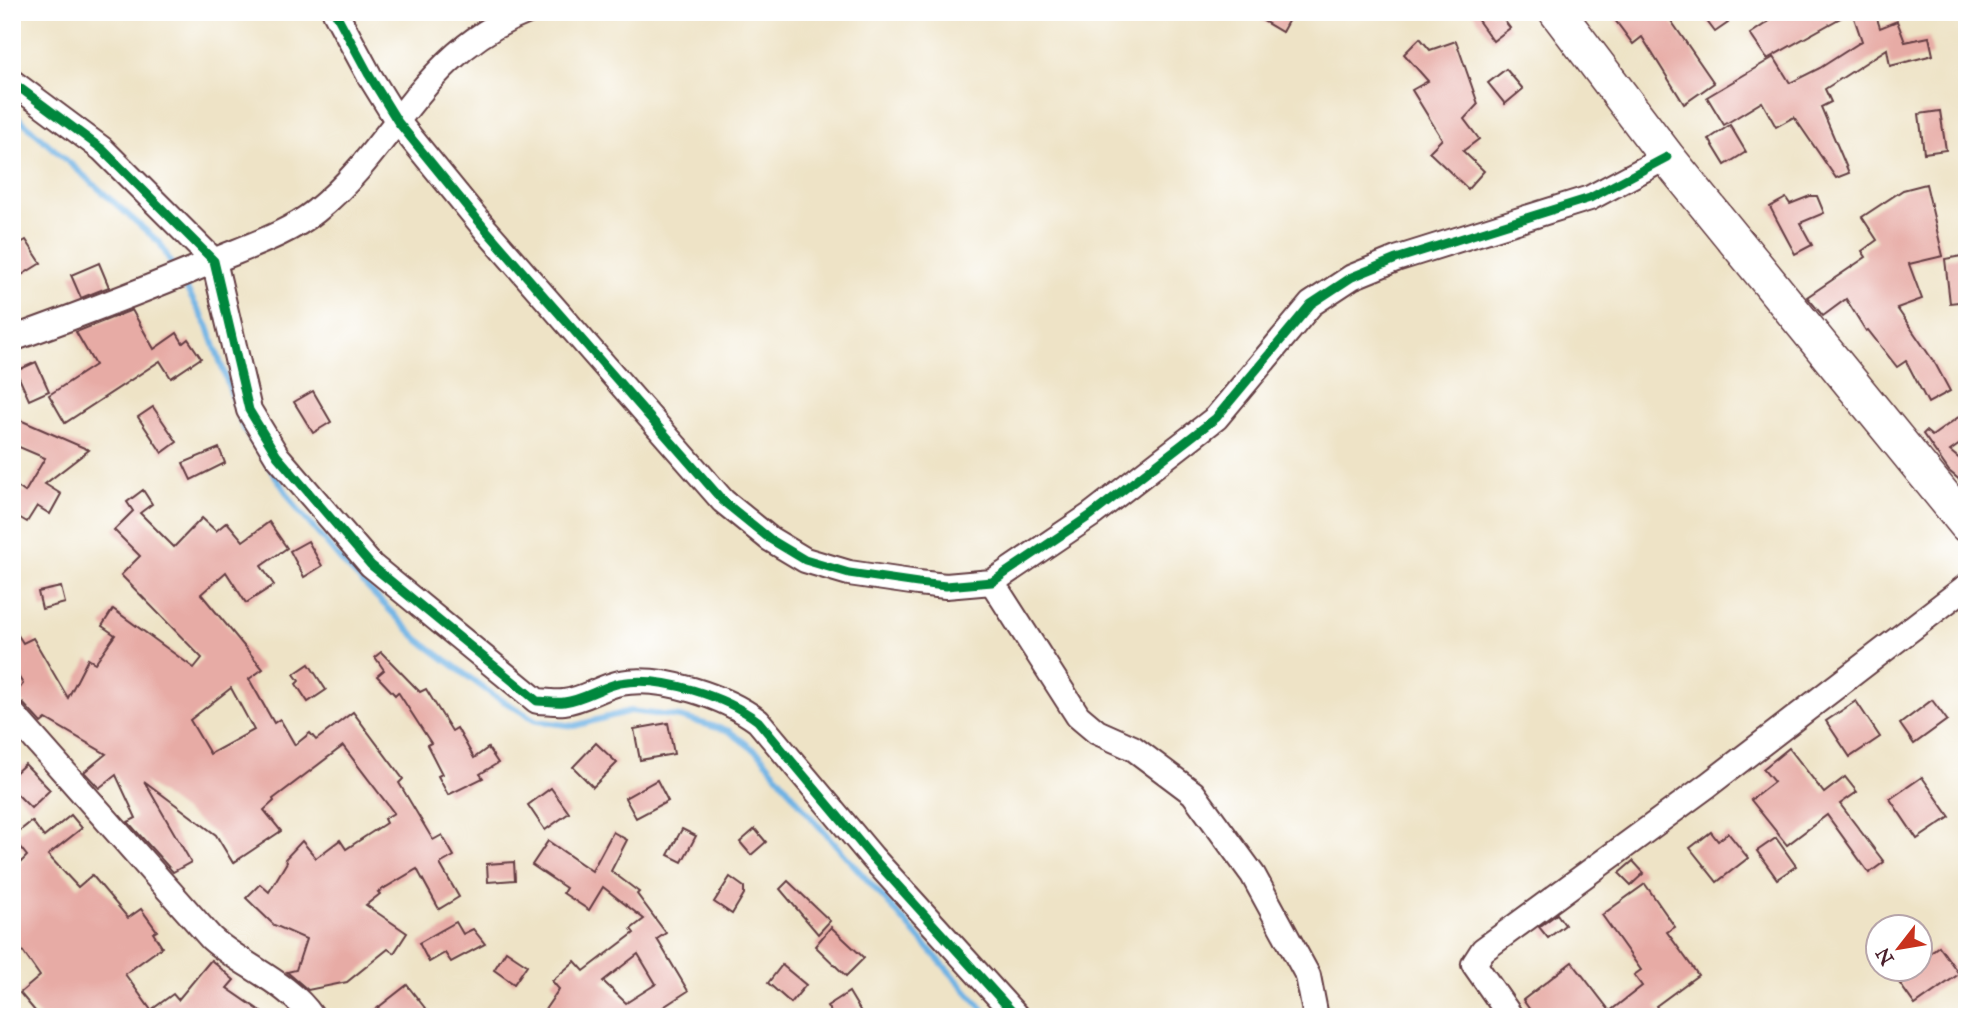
<svg xmlns="http://www.w3.org/2000/svg" width="1979" height="1029" font-family="'IM FELL Great Primer',serif">
<style>
.lines{fill:none;stroke-linecap:round;stroke-linejoin:round}
.stream{stroke:#6eb2e4;stroke-width:6}
.building{fill:#e7aba5;fill-rule:evenodd}
.street-casing{stroke:#633c42;stroke-width:28}
.secondary-casing{stroke:#633c42;stroke-width:38}
.street{stroke:#fff;stroke-width:24}
.secondary{stroke:#fff;stroke-width:35}
.cycleway-casing{stroke:#fff;stroke-width:13}
.cycleway{stroke:#00873e;stroke-width:9}
</style>
<rect width="100%" height="100%" fill="#fff"/>
<filter id="ink" filterUnits="userSpaceOnUse"><feTurbulence type="fractalNoise" baseFrequency=".0143" numOctaves="2"/><feDisplacementMap in="SourceGraphic" scale="14" xChannelSelector="R" yChannelSelector="G"/><feConvolveMatrix kernelMatrix="1 2 1 2 8 2 1 2 1" color-interpolation-filters="sRGB"/></filter>
<filter id="wash" filterUnits="userSpaceOnUse"><feTurbulence type="fractalNoise" baseFrequency=".00686" numOctaves="4" result="noise"/><feDisplacementMap in="SourceGraphic" scale="28" xChannelSelector="R" yChannelSelector="G"/><feGaussianBlur stdDeviation="1.57" result="paint"/><feColorMatrix in="noise" values="0 0 0 0 0 0 0 0 0 0 0 0 0 0 0 0 0 1.4 0 .05"/><feComposite in="paint" operator="in"/></filter>
<g filter="url(#wash)">
<rect width="100%" height="100%" fill="#eee3c6"/>
<g class="lines">
<g class="stream">
<polyline points="12,112 160,243 176,272"/>
<polyline points="182,281 208,327 243,427 298,510 345,565 419,640 493,695 537,721 574,726 630,711 680,717 729,731 761,755 809,815 990,1017"/>
</g>
</g>
<g id="blocks">
<g class="building">
<polygon points="1248,12 1293,12 1282,32"/>
<polygon points="1472,12 1498,12 1510,28 1493,41"/>
<polygon points="1609,12 1665,12 1714,83 1684,104 1642,37 1633,44"/>
<polygon points="1700,12 1720,12 1728,23 1715,32"/>
<polygon points="1783,12 1851,12 1767,59 1750,34"/>
<polygon points="1852,12 1875,12 1880,28 1897,21 1905,42 1929,37 1933,55 1890,66 1887,49 1825,89 1831,102 1821,107 1849,173 1836,178 1794,117 1776,127 1762,102 1724,125 1707,97 1774,57 1790,83 1820,68 1862,41"/>
<polygon points="1420,38 1430,50 1456,41 1478,104 1464,119 1479,139 1463,151 1484,171 1468,189 1429,152 1442,139 1412,90 1428,81 1404,54"/>
<polygon points="1506,69 1523,89 1505,104 1488,83"/>
<polygon points="1940,111 1946,150 1924,153 1919,114"/>
<polygon points="1730,125 1746,152 1725,165 1709,139"/>
<polygon points="1926,184 1943,256 1909,264 1922,299 1897,308 1936,365 1950,391 1928,403 1906,361 1897,367 1868,330 1866,331 1846,299 1823,316 1807,297 1866,257 1862,251 1877,240 1862,217 1903,190"/>
<polygon points="1810,196 1817,196 1824,213 1800,223 1812,245 1795,254 1770,207 1786,198 1790,204"/>
<polygon points="26,240 41,263 12,281 12,248"/>
<polygon points="1967,255 1967,301 1950,303 1945,259"/>
<polygon points="99,263 109,287 81,298 71,275"/>
<polygon points="132,310 154,349 177,333 183,343 188,339 201,358 171,378 160,361 65,423 49,395 95,365 76,332"/>
<polygon points="36,362 49,391 29,400 16,371"/>
<polygon points="313,391 331,422 313,433 294,402"/>
<polygon points="153,407 177,442 162,453 138,417"/>
<polygon points="1967,411 1967,439 1950,451 1967,465 1967,486 1949,471 1923,434 1926,431 1932,436"/>
<polygon points="20,420 89,450 45,484 61,494 50,514 37,506 27,522 12,513 12,483 25,492 45,458 12,444"/>
<polygon points="219,448 225,463 191,480 183,463"/>
<path d="M143,490L152,504L140,513L174,547L202,518L216,531L227,522L243,541L269,522L287,548L261,566L274,585L246,603L226,572L201,594L263,669L249,679L274,723L280,719L295,745L310,733L316,740L353,712L403,779L399,783L433,840L442,835L454,856L440,864L459,897L439,909L417,869L378,892L380,894L366,905L407,933L394,953L388,949L347,982L308,990L287,972L296,970L306,939L274,925L246,898L260,884L269,892L287,862L285,859L302,841L316,858L340,840L346,849L386,823L384,819L394,813L343,746L273,799L274,801L264,810L281,831L233,863L216,835L144,781L191,862L173,872L128,822L136,818L116,775L99,788L84,772L106,754L46,719L41,723L23,703L12,698L23,684L12,666V626L23,643L33,638L68,698L88,659L95,663L115,635L102,626L113,609L194,668L202,658L121,575L140,556L114,530L133,511L127,502ZM231,688L254,730L210,754L190,720Z"/>
<polygon points="308,541 322,566 304,577 290,551"/>
<polygon points="61,587 65,603 42,609 38,592"/>
<polygon points="381,652 420,692 426,689 452,731 457,728 474,758 488,748 498,763 480,774 483,778 448,795 438,776 442,774 427,745 431,743 398,692 395,695 377,676 384,670 375,657"/>
<polygon points="309,664 326,690 308,702 296,684 299,681 294,674"/>
<polygon points="1932,700 1947,720 1914,744 1900,724"/>
<polygon points="1856,701 1880,737 1850,757 1826,721"/>
<polygon points="668,723 674,754 640,760 634,729"/>
<polygon points="596,743 617,763 593,787 573,767"/>
<polygon points="1789,748 1824,793 1845,777 1857,792 1840,804 1884,862 1869,873 1827,815 1787,845 1751,800 1774,782 1763,769"/>
<polygon points="25,764 50,790 31,808 12,789 12,776"/>
<polygon points="1922,777 1950,817 1917,839 1890,799"/>
<polygon points="657,780 668,801 636,818 625,798"/>
<polygon points="551,788 569,813 545,830 528,805"/>
<polygon points="71,815 82,828 48,855 78,887 92,875 128,918 141,909 157,931 153,933 162,947 125,974 151,1010 173,994 178,1000 211,960 234,980 227,988 269,1017 40,1017 20,993 40,976 12,936 12,871 27,856 12,837 32,821 44,837"/>
<polygon points="682,829 696,836 682,862 668,855"/>
<polygon points="755,829 766,842 751,855 740,842"/>
<path d="M613,832L627,840L611,871L639,892L637,894L666,933L657,939L688,991L648,1017H540L559,989L552,981L575,961L584,971L634,933L631,929L644,919L603,887L589,910L563,893L566,888L532,865L548,841L592,871ZM638,954L656,984L626,1003L603,981Z"/>
<polygon points="1711,832 1718,841 1728,833 1748,858 1717,882 1690,848"/>
<polygon points="1776,838 1796,866 1777,879 1757,851"/>
<polygon points="1633,861 1644,873 1631,885 1619,873"/>
<polygon points="514,862 515,880 488,882 487,864"/>
<polygon points="730,877 744,887 744,894 732,914 714,902"/>
<polygon points="788,881 830,921 818,934 780,889"/>
<polygon points="1645,884 1675,927 1667,932 1698,975 1656,1006 1664,1017 1535,1017 1523,1000 1572,962 1610,1011 1642,986 1634,975 1641,970 1602,915"/>
<polygon points="1557,914 1565,925 1548,938 1539,927"/>
<polygon points="456,922 463,934 473,929 485,944 451,962 445,953 429,962 419,943"/>
<polygon points="831,927 864,958 846,976 815,946"/>
<polygon points="1939,946 1959,974 1915,1005 1895,977 1906,970 1920,970 1920,960"/>
<polygon points="506,951 527,965 514,984 494,970"/>
<polygon points="782,965 806,985 791,1003 768,983"/>
<polygon points="407,985 432,1017 366,1017"/>
<polygon points="849,992 864,1017 834,1017 827,1006"/>
</g>
</g>
</g>
<g filter="url(#ink)">
<use href="#blocks" fill-opacity="0" stroke="#633c42" stroke-width="2"/>
<g class="lines">
<g class="street-casing">
<g id="street">
<polyline points="335,12 369,75 398,122 486,230 723,501 770,539 805,560 849,573 918,583 946,586 992,582 1091,515 1216,418 1311,304 1352,277 1396,259 1590,198 1667,157"/>
<path d="M12,82L102,149L214,261L249,410L277,456L371,565L537,701C546,701 555,703 564,702C583,700 601,687 620,683C662,675 726,697 758,721L872,857L1017,1017"/>
<path d="M12,339C79,315 145,290 211,262C246,247 286,235 316,211C396,146 422,52 526,12"/>
<polyline points="992,582 1078,716 1097,732 1133,748 1193,793 1253,875 1308,976 1316,1017"/>
<path d="M12,713L211,938C242,966 288,982 312,1017"/>
<polyline points="1511,1017 1474,964 1483,950 1708,785 1967,586"/>
</g>
</g>
<g class="secondary-casing">
<polyline id="secondary" points="1557,12 1667,157 1967,525"/>
</g>
<use href="#street" class="street"/>
<use href="#secondary" class="secondary"/>
<g class="cycleway-casing">
<g id="cycleway">
<polyline points="335,12 369,75 398,122 486,230 723,501 770,539 805,560 849,573 918,583 946,586 992,582 1091,515 1216,418 1311,304 1352,277 1396,259 1590,198 1667,157"/>
<path d="M12,82L102,149L214,261L249,410L277,456L371,565L537,701C546,701 555,703 564,702C583,700 601,687 620,683C662,675 726,697 758,721L872,857L1017,1017"/>
</g>
</g>
<use href="#cycleway" class="cycleway"/>
</g>
</g>
<rect width="1979" height="1029" fill="none" stroke="#fff" stroke-width="42"/>
<g transform="translate(1899 948) rotate(239)"><circle r="33" fill="#ffffff" stroke="#b7a5aa" stroke-width="2"/>
<path d="M0-5L12 26L0 18L-12 26Z" fill="#c8321e"/>
<text y="-10" font-size="19" font-weight="bold" text-anchor="middle" fill="#4a1f2b">N</text>
</g>
</svg>
